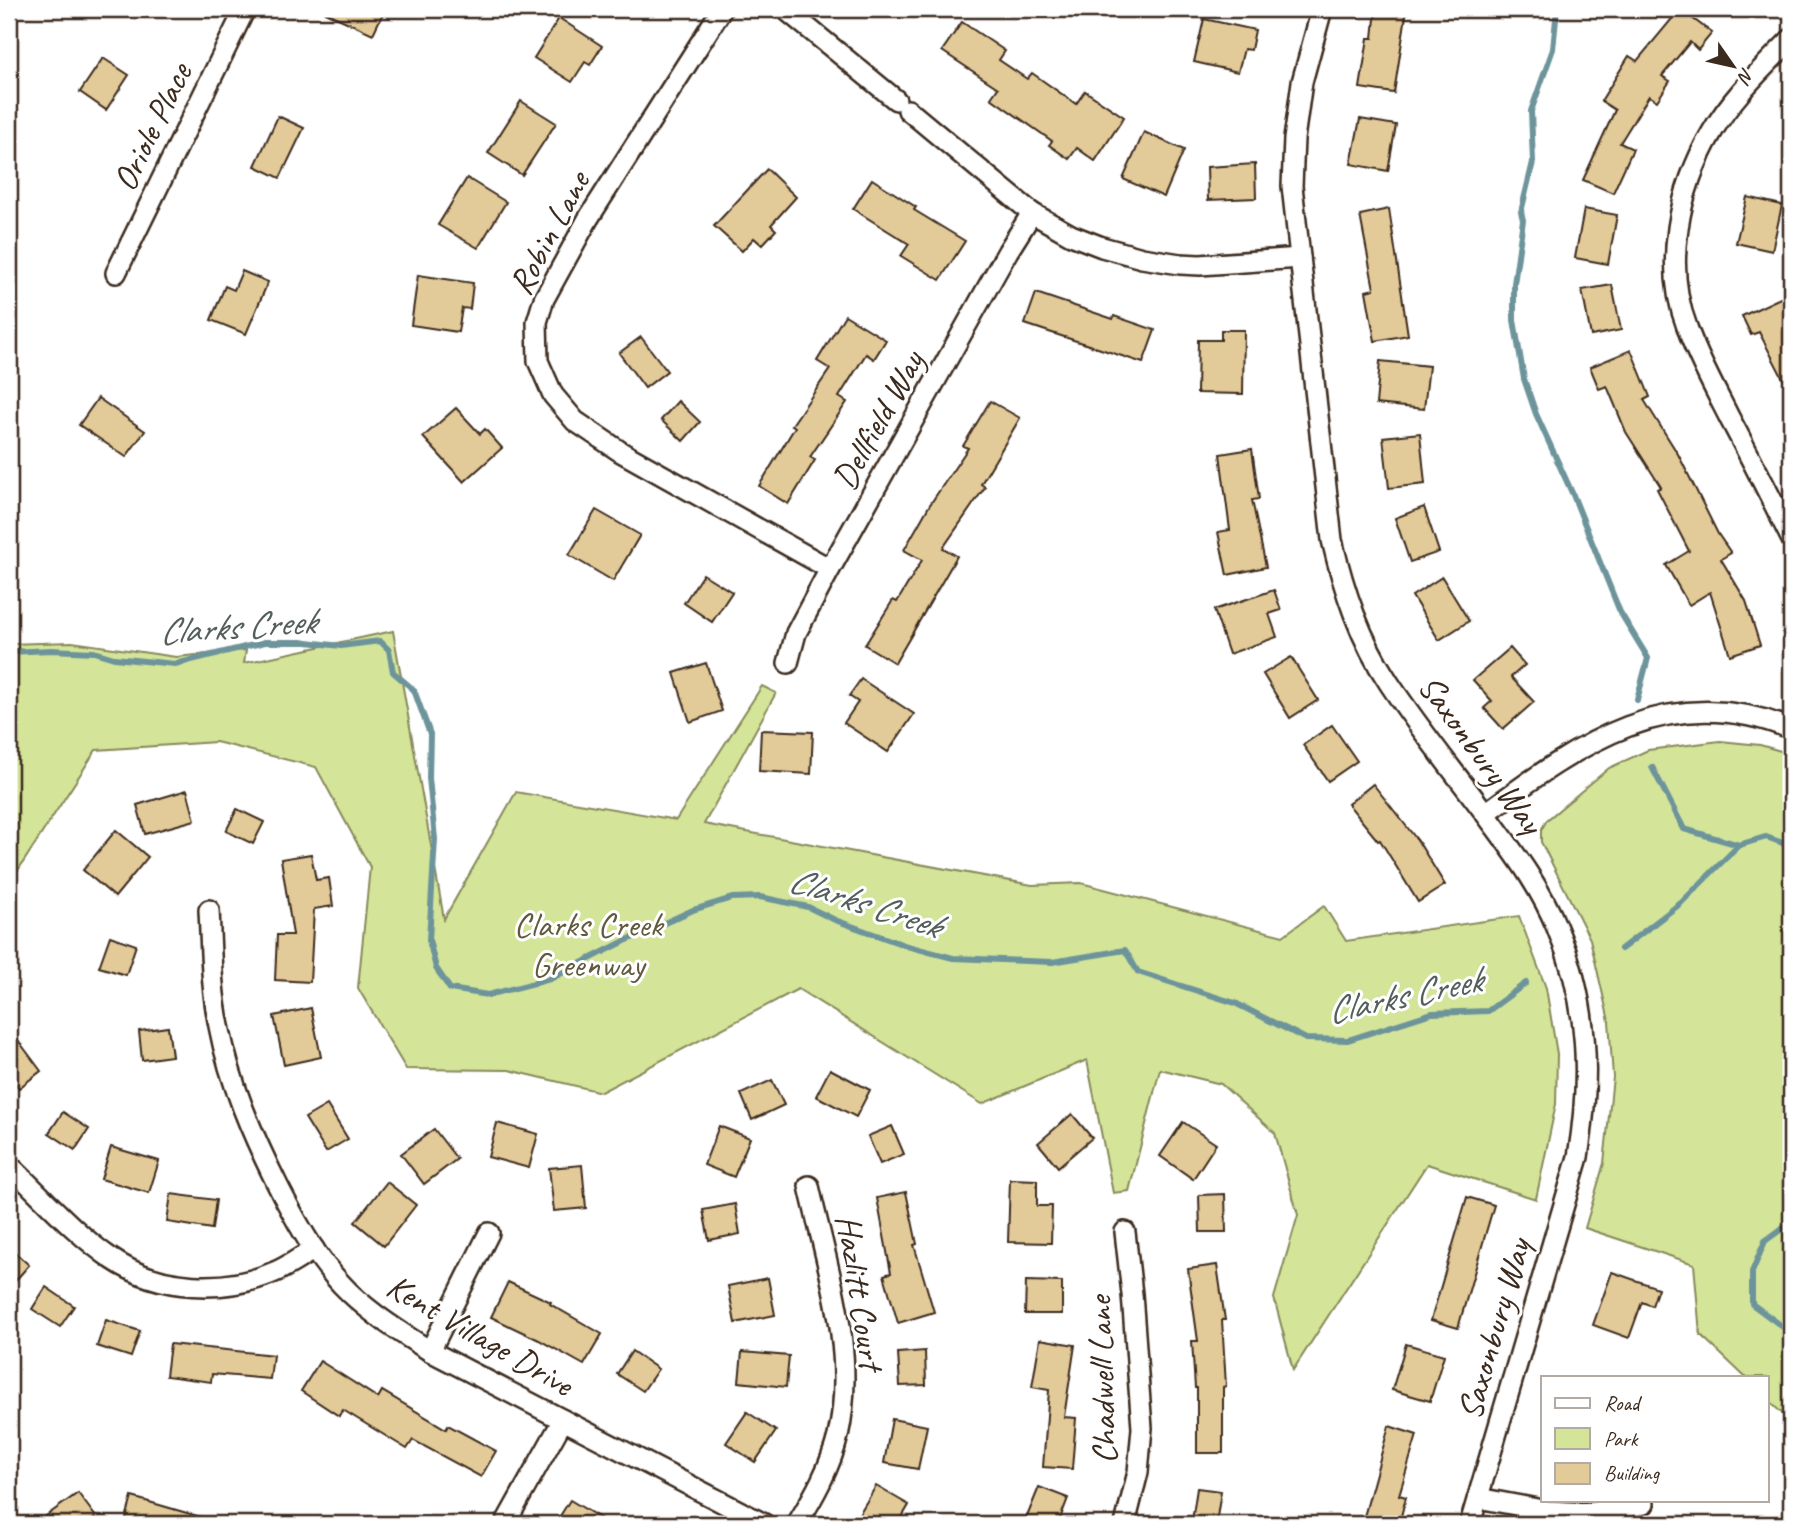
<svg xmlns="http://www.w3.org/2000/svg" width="1800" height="1533" font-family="Caveat,sans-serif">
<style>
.green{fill:#d4e599;stroke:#88885c;stroke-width:2}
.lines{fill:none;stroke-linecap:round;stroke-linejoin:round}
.stream{stroke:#6d949b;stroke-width:6}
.building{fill:#e3ca99;stroke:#3b2a1e;stroke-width:2}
.street-casing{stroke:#3b2a1e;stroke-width:24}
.street{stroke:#fff;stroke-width:19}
.labels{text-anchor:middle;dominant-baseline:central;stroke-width:6;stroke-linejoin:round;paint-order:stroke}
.street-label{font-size:35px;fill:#3b2a1e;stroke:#fff}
.park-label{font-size:35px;fill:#61593d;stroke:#fff}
.water-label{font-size:37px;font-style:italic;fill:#545f5c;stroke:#fff}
</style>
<rect width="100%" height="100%" fill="#fff"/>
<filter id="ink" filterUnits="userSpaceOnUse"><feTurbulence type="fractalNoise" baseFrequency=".0143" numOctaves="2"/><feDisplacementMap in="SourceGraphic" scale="14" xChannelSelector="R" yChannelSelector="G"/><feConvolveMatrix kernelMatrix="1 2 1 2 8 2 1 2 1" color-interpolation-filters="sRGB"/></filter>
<g filter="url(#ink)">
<g class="green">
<polygon points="393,631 444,919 516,792 676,820 762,686 776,693 704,824 1032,885 1081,883 1283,936 1324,906 1346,941 1519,916 1546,988 1557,1054 1556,1104 1536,1199 1427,1164 1293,1370 1274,1298 1298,1215 1275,1133 1221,1084 1160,1069 1129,1191 1113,1193 1087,1060 982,1104 798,989 601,1092 509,1070 406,1069 358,988 370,867 316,767 216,742 96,750 9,884 9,644 72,642 176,657 246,650 244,663"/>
<polygon points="1720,741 1760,745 1791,754 1791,1422 1767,1399 1767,1377 1745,1377 1700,1334 1694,1264 1585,1228 1604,1163 1613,1077 1609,1021 1590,939 1541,842 1541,830 1547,820 1609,768 1648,750"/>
</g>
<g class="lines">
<g class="stream">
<polyline points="1557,9 1553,49 1531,111 1533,162 1521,212 1523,220 1514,284 1514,320 1524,379 1536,414 1573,495 1620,612 1648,658 1637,700"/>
<polyline points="9,652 51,650 94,652 114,658 175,664 265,642 307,642 341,646 380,641 389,650 393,672 414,690 430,734 429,778 435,839 429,940 436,968 450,989 488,995 550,979 625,941 693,910 732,898 760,897 808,907 835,920 907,946 953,958 1052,962 1125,950 1138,972 1235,1003 1306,1039 1348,1040 1432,1013 1488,1011 1526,983"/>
<polyline points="1652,767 1684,829 1739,845"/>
<polyline points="1621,949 1681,903 1739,845 1766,837 1791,846"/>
<polyline points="1791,1222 1765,1241 1752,1272 1752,1304 1783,1327 1791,1327"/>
</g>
</g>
<g class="building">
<polygon points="318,9 385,9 373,34"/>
<polygon points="1376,9 1407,9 1394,93 1360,88 1368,38 1373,38"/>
<polygon points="1680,9 1712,33 1698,50 1690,42 1662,76 1670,81 1657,101 1649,96 1620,143 1633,149 1613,193 1583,180 1615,110 1601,101 1629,56 1637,61"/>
<polygon points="559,18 602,46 590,65 585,62 572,82 534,58"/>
<polygon points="1204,19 1255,30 1251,50 1244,49 1238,72 1194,62"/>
<polygon points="962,22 1005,51 999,60 1027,79 1032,73 1076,104 1085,91 1124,117 1095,161 1077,148 1069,159 1049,145 1052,141 991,98 998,88 942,51"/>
<polygon points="103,58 129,75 106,110 80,92"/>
<polygon points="521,101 556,123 522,175 488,153"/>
<polygon points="278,116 304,128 280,178 255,166"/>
<polygon points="1360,119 1396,125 1388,171 1351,164"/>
<polygon points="1144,132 1184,150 1164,197 1123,179"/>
<polygon points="1255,164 1256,198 1208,200 1207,167"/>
<polygon points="767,169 796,197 771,225 776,230 762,245 754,238 742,251 714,226"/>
<polygon points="467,178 506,202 478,248 438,225"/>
<polygon points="872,179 916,207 914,210 965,241 940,280 901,256 909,244 853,209"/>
<polygon points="1747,197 1782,205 1772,251 1736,243"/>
<polygon points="1389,209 1408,335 1375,341 1366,291 1374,289 1360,215"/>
<polygon points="1584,209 1617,215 1608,264 1575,258"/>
<polygon points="242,271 268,282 246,334 211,320 225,286 234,290"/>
<polygon points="418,275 473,283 470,309 462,308 458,332 411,325"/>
<polygon points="1612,285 1621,330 1591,336 1582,290"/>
<polygon points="1036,293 1113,319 1114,316 1155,330 1143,363 1025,324"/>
<polygon points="1791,293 1791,394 1759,332 1751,335 1742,316"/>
<polygon points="845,315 886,340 874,359 866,354 839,397 847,402 810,457 815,460 788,504 759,486 795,427 792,425 830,369 817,361"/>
<polygon points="1221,330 1244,330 1243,394 1197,393 1198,340 1221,340"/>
<polygon points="641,337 667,371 645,388 619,353"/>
<polygon points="1631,350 1650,397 1644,400 1678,454 1718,534 1731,553 1721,559 1746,601 1760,645 1730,655 1710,592 1689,605 1666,565 1689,551 1657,489 1661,487 1626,432 1607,386 1599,389 1590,367"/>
<polygon points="1380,361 1429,366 1424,409 1376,404"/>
<polygon points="98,398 145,431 126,457 79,425"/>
<polygon points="678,401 700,422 683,441 661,420"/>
<polygon points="990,401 1020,418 981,484 985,487 943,548 957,556 895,663 865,645 893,600 897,602 922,560 904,550 929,506 968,448 963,446"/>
<polygon points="456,408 480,434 485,429 502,448 464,482 423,437"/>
<polygon points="1420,433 1425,484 1389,488 1383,437"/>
<polygon points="1252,449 1259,499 1252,500 1266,567 1227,575 1218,532 1230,530 1220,454"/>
<polygon points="1424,507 1439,552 1410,562 1395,518"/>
<polygon points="596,510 640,535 613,581 569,555"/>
<polygon points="703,574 732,592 712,622 684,603"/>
<polygon points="1442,577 1469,621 1439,640 1412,596"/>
<polygon points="1274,590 1281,610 1269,614 1277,637 1229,654 1214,610"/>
<polygon points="1510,648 1525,665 1511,677 1534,702 1503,729 1484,708 1492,701 1473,680"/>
<polygon points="1291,657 1318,700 1290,718 1263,674"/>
<polygon points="706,663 722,711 690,722 674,673"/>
<polygon points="861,679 914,714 888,752 844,723 858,702 849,696"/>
<polygon points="1332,725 1357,761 1328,781 1303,745"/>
<polygon points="761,730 813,732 811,774 759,771"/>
<polygon points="1373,784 1418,841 1445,885 1418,902 1380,840 1378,841 1348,804"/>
<polygon points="187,790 195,820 145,834 137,805"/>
<polygon points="237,809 264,822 253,844 226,831"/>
<polygon points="116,830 148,857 115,897 83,870"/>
<polygon points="311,854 316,880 329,878 333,906 314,909 310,982 275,980 277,935 293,935 281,859"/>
<polygon points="110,936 136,945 126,975 99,967"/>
<polygon points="311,1008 321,1057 284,1065 274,1016"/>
<polygon points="168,1027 172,1056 142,1060 139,1031"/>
<polygon points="9,1028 41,1071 19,1088 9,1075"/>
<polygon points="830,1069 870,1090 856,1117 816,1096"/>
<polygon points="772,1080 784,1105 752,1120 741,1094"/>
<polygon points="327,1105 348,1139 326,1152 305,1118"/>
<polygon points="63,1112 89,1129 75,1150 49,1133"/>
<polygon points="1072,1114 1092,1138 1058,1167 1038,1143"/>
<polygon points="1183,1122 1216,1144 1193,1179 1160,1156"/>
<polygon points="497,1123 538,1134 529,1168 488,1157"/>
<polygon points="719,1126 750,1138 734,1177 704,1165"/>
<polygon points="892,1126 904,1154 880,1164 868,1136"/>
<polygon points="434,1129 457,1159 424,1184 401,1154"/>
<polygon points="111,1147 159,1161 149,1193 101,1179"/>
<polygon points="582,1165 586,1208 554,1211 549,1168"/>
<polygon points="1010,1179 1037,1180 1037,1206 1052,1206 1051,1243 1008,1242"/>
<polygon points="387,1182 416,1205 384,1246 355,1222"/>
<polygon points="906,1192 917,1244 914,1245 934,1312 898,1323 884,1275 891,1273 877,1198"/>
<polygon points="171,1194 216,1200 212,1229 167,1222"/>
<polygon points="1225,1194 1226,1232 1200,1232 1199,1195"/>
<polygon points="1467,1197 1494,1205 1458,1328 1431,1320"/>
<polygon points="735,1204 740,1234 709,1240 703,1210"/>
<polygon points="9,1247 29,1265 9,1288"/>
<polygon points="1217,1265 1225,1320 1222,1320 1226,1386 1223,1387 1223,1453 1197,1453 1197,1388 1195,1388 1192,1341 1198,1341 1188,1269"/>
<polygon points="1612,1272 1658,1288 1652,1306 1642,1302 1629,1338 1593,1325"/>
<polygon points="768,1278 775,1315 735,1323 728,1286"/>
<polygon points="1026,1281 1062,1282 1062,1314 1025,1314"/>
<polygon points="508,1282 551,1302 550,1304 602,1334 584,1365 539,1340 491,1317"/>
<polygon points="46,1287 74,1306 60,1327 32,1309"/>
<polygon points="106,1320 140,1331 131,1357 97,1346"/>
<polygon points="1040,1339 1075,1345 1064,1417 1076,1418 1072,1469 1043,1467 1049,1390 1032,1387"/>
<polygon points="170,1344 273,1355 270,1379 212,1374 211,1382 166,1376"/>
<polygon points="1406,1344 1444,1355 1430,1401 1392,1390"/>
<polygon points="632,1351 658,1369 643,1391 617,1374"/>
<polygon points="925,1351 926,1385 900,1386 898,1353"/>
<polygon points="742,1352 789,1356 786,1387 739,1382"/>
<polygon points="320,1361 378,1398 382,1391 446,1429 448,1425 496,1451 481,1477 413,1440 407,1449 343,1410 339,1416 301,1391"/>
<polygon points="747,1412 776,1431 755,1462 726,1443"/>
<polygon points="892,1419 927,1426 918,1469 884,1463"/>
<polygon points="1389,1426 1417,1435 1399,1495 1406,1497 1399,1524 1362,1524"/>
<polygon points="876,1486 909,1505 898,1524 853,1524"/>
<polygon points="1039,1487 1068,1498 1058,1524 1024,1524"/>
<polygon points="1197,1488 1221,1491 1216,1524 1192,1521"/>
<polygon points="78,1493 96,1517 87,1524 35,1524"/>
<polygon points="132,1497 211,1520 210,1524 135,1524 125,1522"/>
<polygon points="570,1500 610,1524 555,1524"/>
</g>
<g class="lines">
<g class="street-casing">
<g id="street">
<polyline points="722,9 588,219 544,299 537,322 538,361 553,395 575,421 621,452 830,569"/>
<polyline points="785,9 896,100"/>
<path d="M1322,9L1302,82L1294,139L1292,186L1332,540C1344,591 1360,639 1389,683C1422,733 1461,780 1496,828C1519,859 1542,891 1557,928C1589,1004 1591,1077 1578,1157L1470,1524"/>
<path d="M1791,39C1763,68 1732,97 1712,132C1679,188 1663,265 1687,327C1698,359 1715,389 1730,419C1751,458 1771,498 1791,538"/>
<polyline points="908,110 1032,213 1071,235 1102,247 1142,258 1180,264 1200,265 1300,258"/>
<polyline points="116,273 245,9"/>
<polyline points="788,663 796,633 830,569 1008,251 1032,213"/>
<path d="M1486,813C1579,744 1670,679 1791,729"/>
<path d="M209,910C211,948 211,988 219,1026C230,1083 252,1134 278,1186C297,1223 318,1262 349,1292C373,1315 401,1333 430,1351L764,1524"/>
<path d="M9,1165C42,1196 74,1233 112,1259C159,1291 226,1294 277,1271C290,1265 302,1257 314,1249"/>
<polyline points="1125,1232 1132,1294 1142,1428 1138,1472 1125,1524"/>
<polyline points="430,1351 489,1233"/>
<polyline points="1478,1498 1548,1511 1589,1513 1644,1504"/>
<polyline points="505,1524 563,1420"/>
<path d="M797,1524C814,1496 830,1468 838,1436C857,1353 827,1267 809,1186"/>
</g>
</g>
<use href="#street" class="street"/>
</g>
</g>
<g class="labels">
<g class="street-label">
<text transform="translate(152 127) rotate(-64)">Oriole Place</text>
<text transform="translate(549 233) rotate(-62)">Robin Lane</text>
<text transform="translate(878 420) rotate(-61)">Dellfield Way</text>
<text transform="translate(1481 754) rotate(54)">Saxonbury Way</text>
<text transform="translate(860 1292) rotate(81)">Hazlitt Court</text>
<text transform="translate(1494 1329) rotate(-74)">Saxonbury Way</text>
<text transform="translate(480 1335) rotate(30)">Kent Village Drive</text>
<text transform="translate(1102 1380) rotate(-92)">Chadwell Lane</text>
</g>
<g class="park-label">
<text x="588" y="924">Clarks Creek<tspan x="588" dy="40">Greenway</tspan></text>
</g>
<g class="water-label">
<text transform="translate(237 626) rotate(-4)">Clarks Creek</text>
<text transform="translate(865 902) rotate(18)">Clarks Creek</text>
<text transform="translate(1404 995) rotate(-12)">Clarks Creek</text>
</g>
</g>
<rect width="1800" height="1533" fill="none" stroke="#fff" stroke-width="35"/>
<rect x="18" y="18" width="1765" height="1498" fill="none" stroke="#3b2a1e" stroke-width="2.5" filter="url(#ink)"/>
<rect x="1541" y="1376" width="228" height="126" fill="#ffffff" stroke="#b1aaa5" stroke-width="2"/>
<rect x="1555" y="1398" width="35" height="10" fill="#ffffff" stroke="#b1aaa5" stroke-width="2"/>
<text x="1604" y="1410" font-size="21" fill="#3b2a1e">Road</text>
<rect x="1555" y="1428" width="35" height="21" fill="#d4e599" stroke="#b1aaa5" stroke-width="2"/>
<text x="1604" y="1446" font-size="21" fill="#3b2a1e">Park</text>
<rect x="1555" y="1463" width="35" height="21" fill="#e3ca99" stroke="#b1aaa5" stroke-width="2"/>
<text x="1604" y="1480" font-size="21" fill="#3b2a1e">Building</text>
<g transform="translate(1733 66) rotate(124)" stroke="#ffffff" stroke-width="5" paint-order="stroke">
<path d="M0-5L12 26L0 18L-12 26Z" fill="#3b2a1e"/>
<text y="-10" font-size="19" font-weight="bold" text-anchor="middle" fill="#3b2a1e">N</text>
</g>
</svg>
